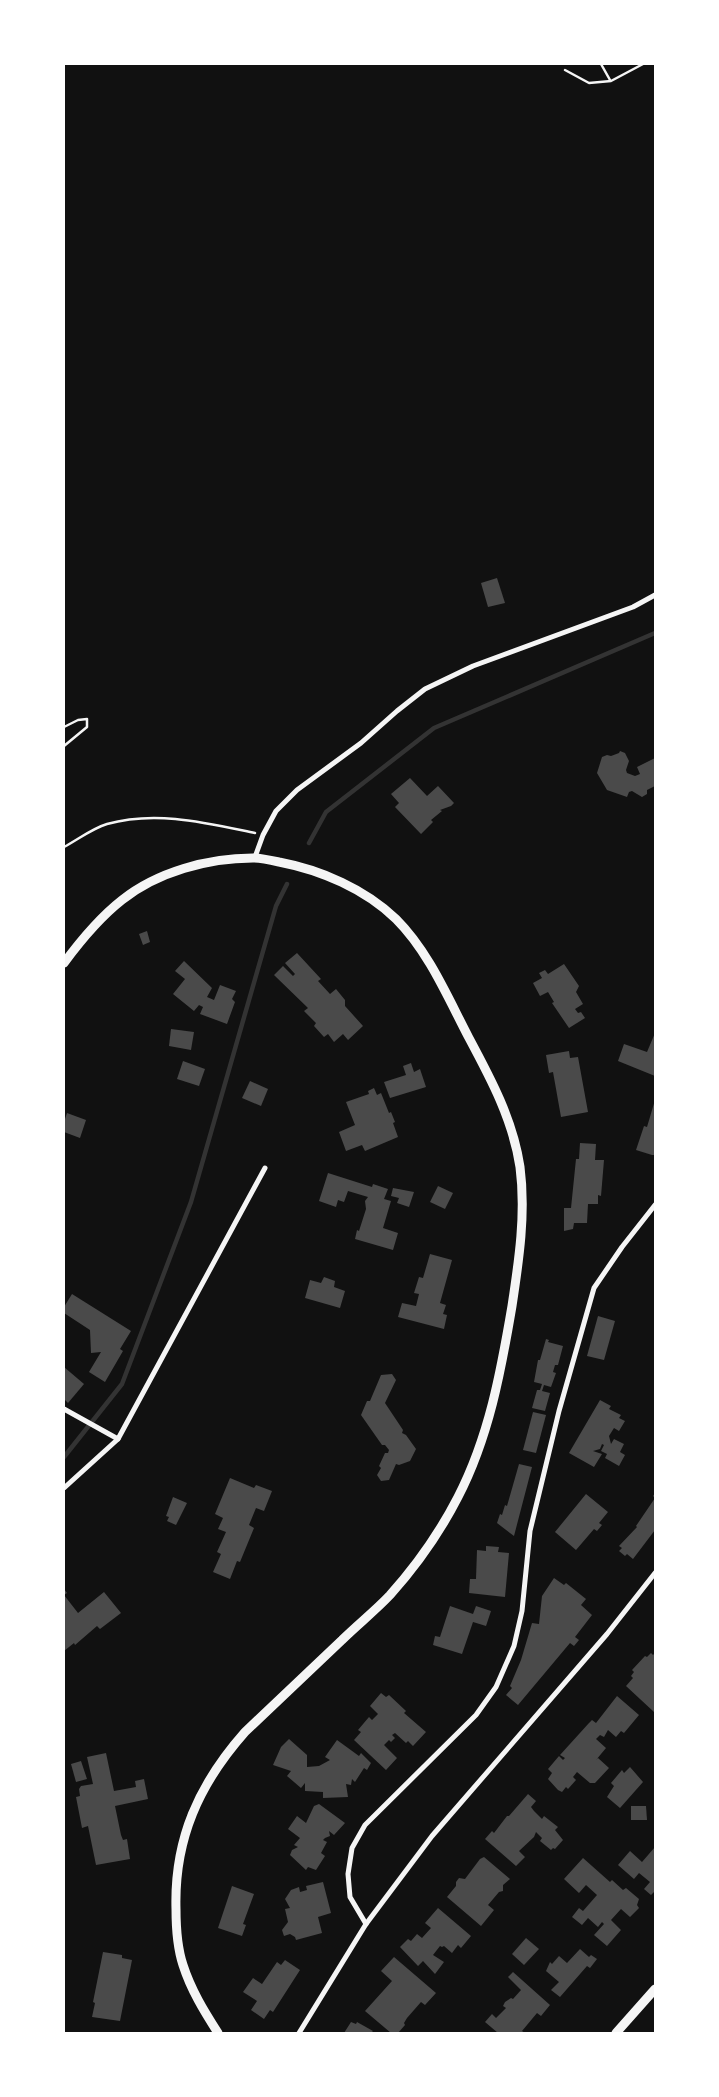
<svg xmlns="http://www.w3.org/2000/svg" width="719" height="2097" font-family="Ubuntu,sans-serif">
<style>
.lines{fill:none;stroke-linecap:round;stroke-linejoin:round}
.stream{stroke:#333;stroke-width:4.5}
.building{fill:#4a4a4a}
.path{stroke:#f5f5f5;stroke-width:2.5}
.minor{stroke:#f5f5f5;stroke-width:5}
.secondary{stroke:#f5f5f5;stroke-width:9}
</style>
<rect width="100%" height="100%" fill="#111"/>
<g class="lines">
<g class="stream">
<polyline points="309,843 326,812 434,728 655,633"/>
<polyline points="64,1457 122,1384 191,1202 276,906 287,884"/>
</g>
</g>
<g class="building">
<polygon points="497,578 505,603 488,607 481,583"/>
<polygon points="620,751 625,753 629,761 626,770 627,773 635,776 640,774 637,767 655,758 655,786 647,790 647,794 642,797 632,791 629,792 627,797 607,790 597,773 602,757 607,755 611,756 619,753"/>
<polygon points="410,778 427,796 438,786 454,803 451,806 440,810 442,811 431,820 433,822 421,834 395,807 399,803 391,794"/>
<polygon points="147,931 150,942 143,945 139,934"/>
<polygon points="297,953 321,979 318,981 330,994 336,989 345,1000 345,1006 363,1026 348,1040 343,1034 334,1042 328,1034 324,1037 314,1026 316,1023 304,1011 308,1008 274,975 283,966 293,976 295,974 285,963"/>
<polygon points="184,961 212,988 207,997 214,1000 220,985 236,991 232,999 235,1002 227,1024 200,1014 203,1007 199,1005 194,1011 173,994 185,979 175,971"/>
<polygon points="564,964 579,986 576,992 583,1004 575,1009 578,1013 581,1012 585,1018 569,1028 552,1003 554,1002 548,992 540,996 533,983 542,978 539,973 545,970 548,974"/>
<polygon points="171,1029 194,1032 191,1050 169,1046"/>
<polygon points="655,1033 655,1076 618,1061 624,1044 647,1052"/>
<polygon points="569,1051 570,1058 578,1057 588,1112 561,1117 553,1072 549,1073 546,1055"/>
<polygon points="183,1061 205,1069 199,1086 177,1079"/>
<polygon points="411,1063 414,1072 420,1069 426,1087 390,1098 384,1082 406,1075 403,1066"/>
<polygon points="250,1081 268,1089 261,1106 242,1098"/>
<polygon points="374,1088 377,1095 381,1093 389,1113 391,1112 395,1122 393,1123 398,1137 365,1151 362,1145 346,1151 339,1132 355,1125 346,1102 369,1094 368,1091"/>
<polygon points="655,1100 655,1155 652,1155 636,1150 644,1126 647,1127"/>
<polygon points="67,1113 86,1120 80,1138 64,1132 64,1122"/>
<polygon points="580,1143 596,1144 595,1160 604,1160 601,1196 598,1195 598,1204 588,1204 587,1223 574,1223 573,1229 564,1231 564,1208 571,1208 576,1159 579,1159"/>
<polygon points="328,1173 372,1187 373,1184 388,1189 384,1199 391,1201 383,1228 398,1233 393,1250 355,1239 357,1230 359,1231 366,1209 365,1201 368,1197 348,1191 344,1202 338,1200 336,1207 319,1201"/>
<polygon points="438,1186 453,1193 445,1209 430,1202"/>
<polygon points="393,1188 414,1192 409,1207 397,1203 399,1198 391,1196"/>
<polygon points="430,1254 452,1260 440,1303 446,1305 443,1314 447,1315 444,1329 398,1317 402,1303 416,1306 419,1294 414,1293 419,1277 423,1278"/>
<polygon points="324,1277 335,1281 334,1287 345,1291 340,1308 305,1298 310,1280 321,1283"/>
<polygon points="72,1294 131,1331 120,1349 123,1351 105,1382 89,1372 101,1352 91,1353 90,1330 64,1313 64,1307"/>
<polygon points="598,1316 615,1321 604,1360 587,1356"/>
<polygon points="546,1339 549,1340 548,1342 563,1346 558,1365 555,1365 553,1372 556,1373 551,1387 544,1385 542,1391 550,1393 545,1411 532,1408 537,1390 540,1390 542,1384 534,1382 538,1360 540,1360"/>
<polygon points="64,1367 84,1384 68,1403 64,1399"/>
<polygon points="392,1374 396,1380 385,1403 403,1430 402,1433 406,1435 416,1449 410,1461 399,1465 396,1464 389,1480 381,1481 377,1475 381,1468 379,1466 385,1453 388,1453 389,1450 385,1445 382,1445 361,1415 367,1401 370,1401 381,1375"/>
<polygon points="600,1400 611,1406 609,1409 621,1415 619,1418 625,1421 619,1431 614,1428 609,1436 611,1444 614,1439 624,1444 620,1452 625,1455 619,1466 605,1458 607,1454 601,1451 604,1445 602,1444 600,1449 593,1451 602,1454 594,1467 569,1453"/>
<polygon points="533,1412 546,1415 536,1453 523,1450"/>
<polygon points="519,1464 532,1467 514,1536 497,1523 500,1514 502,1515 505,1505 507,1506"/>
<polygon points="230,1478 254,1488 256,1485 272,1491 264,1511 256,1508 249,1525 254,1528 240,1562 237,1561 230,1579 213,1572 221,1554 217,1552 226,1532 218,1529 223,1518 215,1514"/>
<polygon points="655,1493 655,1530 633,1559 627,1554 625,1556 619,1551 622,1548 619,1546 637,1527 636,1526 655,1498 653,1496"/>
<polygon points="586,1494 608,1512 599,1523 602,1525 597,1531 594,1529 576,1550 555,1532"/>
<polygon points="173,1497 187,1503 176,1525 167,1521 169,1517 166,1516"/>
<polygon points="486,1546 499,1547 498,1552 509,1553 505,1597 469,1593 470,1579 476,1579 477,1550 486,1551"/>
<polygon points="554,1578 564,1585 566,1583 586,1599 581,1605 592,1615 575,1637 579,1640 574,1646 570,1643 518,1705 506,1695 512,1688 510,1686 521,1660 532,1623 539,1624 542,1596"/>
<polygon points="64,1589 67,1593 64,1595 78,1613 104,1592 121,1613 100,1629 97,1626 75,1645 74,1643 64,1651"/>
<polygon points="450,1606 473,1614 476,1606 491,1611 486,1626 473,1622 462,1654 433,1645 435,1636 440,1637"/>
<polygon points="651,1653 653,1655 655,1653 654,1712 626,1686 633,1678 631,1676 634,1672 632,1670 645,1656 647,1657"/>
<polygon points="381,1693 386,1697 389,1695 406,1711 404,1713 426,1732 413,1746 408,1741 406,1743 395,1733 392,1735 395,1738 391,1742 389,1740 384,1745 397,1758 386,1770 354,1740 361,1732 358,1730 369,1717 372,1720 378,1714 370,1706"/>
<polygon points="617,1696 639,1715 624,1733 621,1731 616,1737 608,1730 604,1737 600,1735 596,1739 606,1748 596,1760 598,1758 609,1768 595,1783 590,1783 577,1772 573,1777 576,1780 568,1789 566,1787 562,1792 558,1790 548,1779 552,1773 548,1769 559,1756 563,1760 565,1758 560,1755 589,1723 592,1720 596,1723"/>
<polygon points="289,1739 307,1755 307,1767 319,1766 330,1760 325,1757 337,1740 359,1756 361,1753 371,1763 367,1770 364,1768 355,1782 352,1779 351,1785 346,1784 348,1797 323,1798 323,1792 305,1791 305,1783 301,1788 287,1776 291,1771 273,1765 281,1747"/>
<polygon points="106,1753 114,1791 136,1787 135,1781 144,1779 148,1799 115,1806 121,1835 123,1840 127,1839 130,1859 96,1865 88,1826 82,1828 76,1797 80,1796 79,1789 81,1786 93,1784 87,1757"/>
<polygon points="81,1761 87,1779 76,1782 71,1764"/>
<polygon points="630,1767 643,1782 620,1808 607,1797 614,1786 611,1783 622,1770 624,1773"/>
<polygon points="528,1794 536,1801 531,1807 534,1811 542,1819 544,1816 558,1827 555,1830 563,1840 555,1849 553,1848 551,1850 540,1841 542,1838 536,1832 534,1837 519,1851 525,1857 516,1866 485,1839 492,1831 494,1833 507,1816 509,1816"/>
<polygon points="319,1804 345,1823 334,1835 329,1831 330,1836 325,1838 323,1840 327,1842 321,1853 325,1856 316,1870 308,1867 306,1870 290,1855 292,1850 298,1847 294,1845 300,1838 288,1829 297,1816 306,1823 314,1806"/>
<polygon points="631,1806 646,1806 647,1820 631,1820"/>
<polygon points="655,1847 655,1891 651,1895 644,1889 650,1882 639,1873 634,1879 618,1865 630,1851 642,1862"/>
<polygon points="484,1857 510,1879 503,1885 503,1891 499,1892 488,1905 494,1910 481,1926 447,1897 456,1886 456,1882 459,1878 465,1879 480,1859"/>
<polygon points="583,1858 610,1882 612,1880 623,1890 626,1888 639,1899 637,1905 639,1908 630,1917 621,1909 611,1920 621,1930 607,1946 594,1935 604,1924 602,1922 598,1927 588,1918 582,1925 572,1917 579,1908 583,1911 597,1895 586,1885 579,1893 564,1879"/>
<polygon points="323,1882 331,1913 318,1917 322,1933 296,1940 295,1937 290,1934 284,1936 282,1930 288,1922 285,1909 290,1908 285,1899 291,1890 299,1887 300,1892 307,1890 306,1886"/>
<polygon points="232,1886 254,1894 243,1924 246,1925 242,1936 218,1928"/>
<polygon points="438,1908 471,1936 461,1948 458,1945 452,1953 444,1946 442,1947 440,1946 433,1955 444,1962 435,1974 423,1961 418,1966 400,1947 408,1939 411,1941 417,1934 422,1938 431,1928 425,1923"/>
<polygon points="526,1938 539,1949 524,1965 512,1954"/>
<polygon points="580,1949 589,1957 591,1955 597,1959 590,1968 587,1966 560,1997 551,1990 559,1982 546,1971 550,1962 552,1964 559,1956 567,1963"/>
<polygon points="103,1952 122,1955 122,1958 132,1960 120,2021 92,2017 95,2003 93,2002"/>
<polygon points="394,1957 436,1993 425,2005 421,2002 407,2018 404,2023 405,2025 398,2033 391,2033 365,2011 392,1981 381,1971"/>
<polygon points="285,1960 300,1970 273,2012 270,2010 264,2019 251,2010 257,2001 243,1992 253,1978 262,1984 277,1962 281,1965"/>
<polygon points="513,1972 550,2005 541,2016 537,2013 522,2031 525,2033 498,2033 485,2022 492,2014 496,2018 506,2008 503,2006 505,2002 511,1998 513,1999 521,1990 508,1977"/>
<polygon points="351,2022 356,2024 357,2022 373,2031 371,2033 344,2033"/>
</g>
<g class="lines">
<g class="path">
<polyline points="601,64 610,80"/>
<polyline points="565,70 589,83 611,81 643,64"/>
<polyline points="64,727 78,720 87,719 87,727 64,746"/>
<path d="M64,847C77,840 93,828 107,824C156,810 207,823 255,833"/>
</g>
<g class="minor">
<polyline points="255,857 263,835 276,811 297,790 361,743 397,711 425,689 473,666 633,607 655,595"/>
<polyline points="64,1409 118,1439 265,1168"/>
<polyline points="64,1488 118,1439"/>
<polyline points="366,1924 350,1897 348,1874 352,1848 365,1825 476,1715 496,1687 514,1646 522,1611 530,1531 559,1411 594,1288 622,1247 655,1205"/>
<polyline points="299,2033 366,1924 432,1836 607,1634 655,1573"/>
</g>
<g class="secondary">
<path d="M64,963C81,940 99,918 122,900C157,872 208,858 253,858C261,858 270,860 279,862C321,870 365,889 396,919C429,952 448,998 469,1038C491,1079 513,1120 520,1167C526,1213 519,1260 512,1306C501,1371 489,1437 458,1497C440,1532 416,1566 390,1595C375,1611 357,1625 342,1640C309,1671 277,1702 245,1732C199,1784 174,1839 176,1909C176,1928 177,1947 183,1965C191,1990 204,2011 218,2033"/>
<polyline points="616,2033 655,1989"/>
</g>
</g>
<rect width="719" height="2097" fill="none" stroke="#ffffff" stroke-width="130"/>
</svg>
